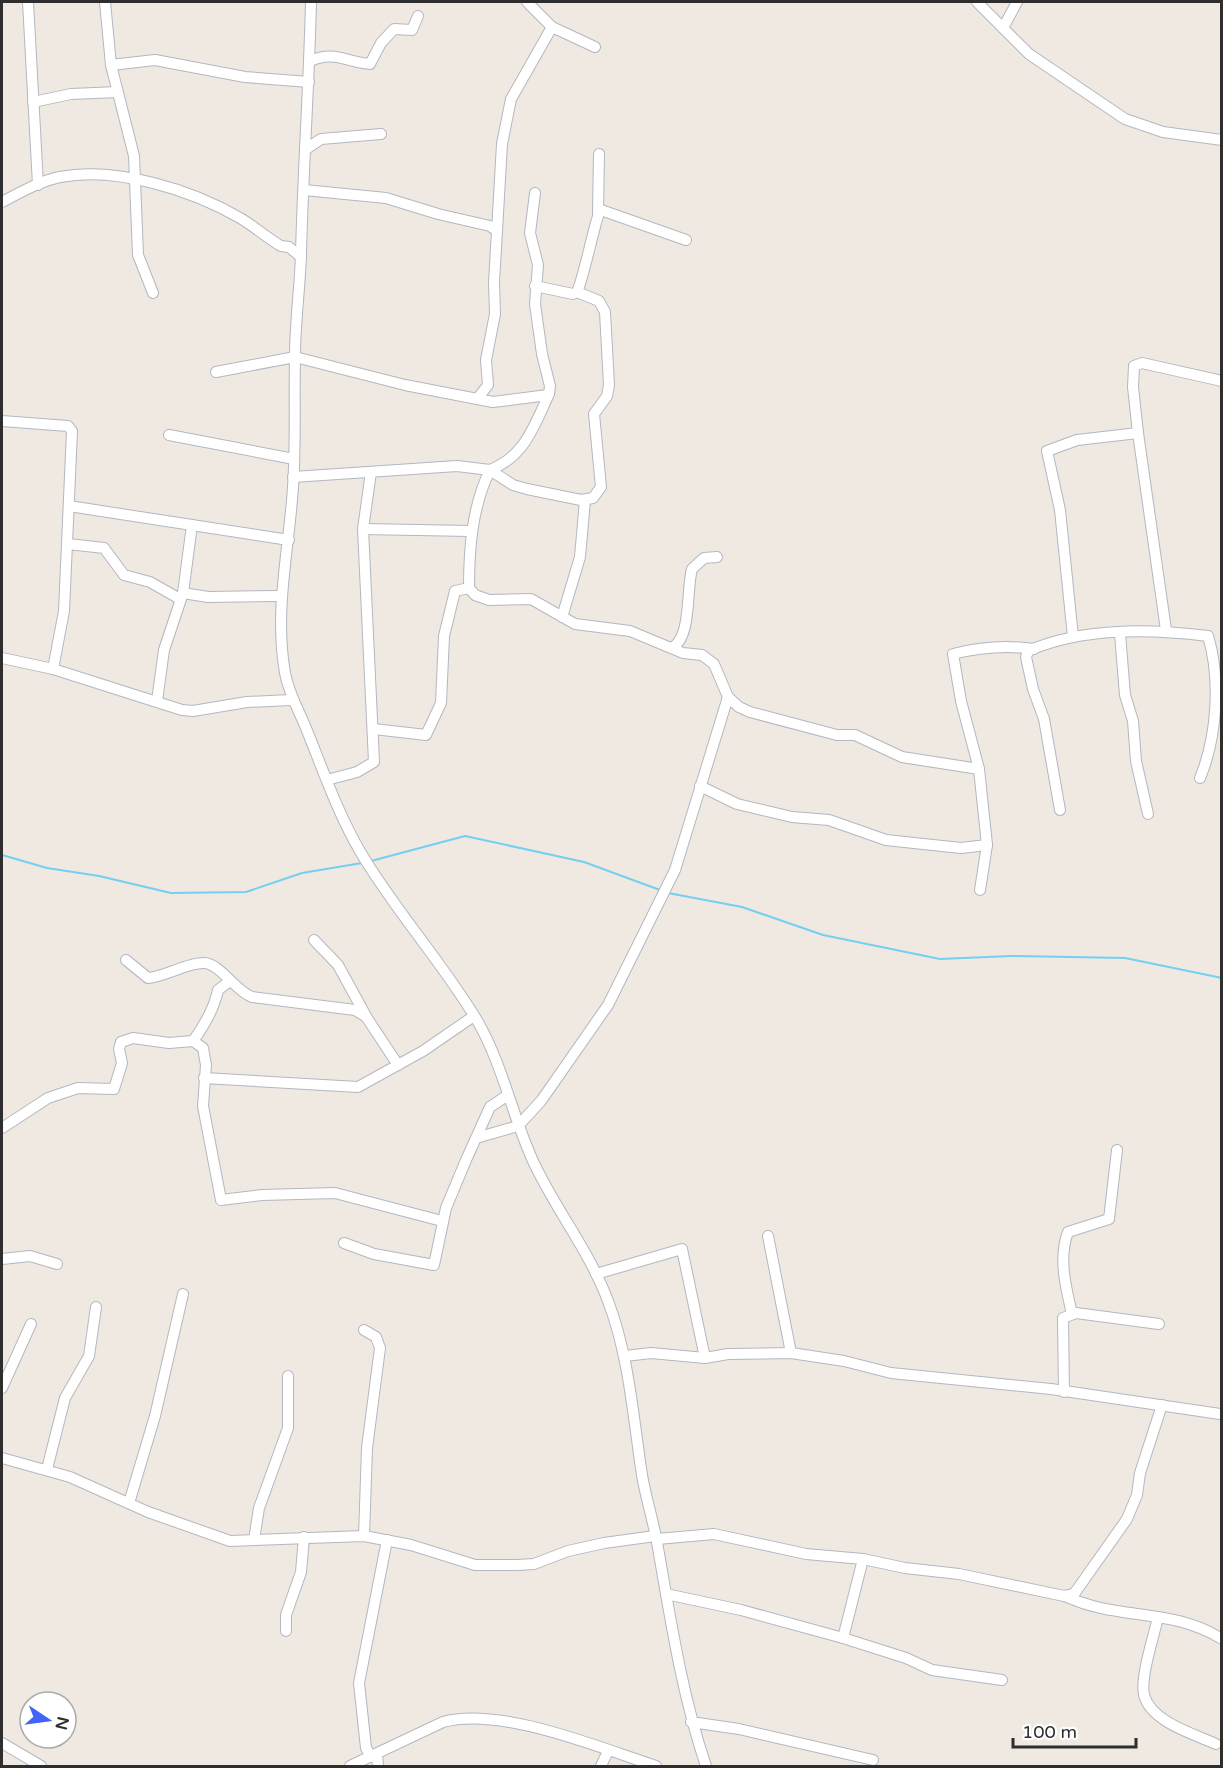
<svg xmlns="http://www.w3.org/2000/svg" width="1223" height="1768" font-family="'Varela Round',sans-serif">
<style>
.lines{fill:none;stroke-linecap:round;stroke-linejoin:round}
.stream{stroke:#75cff0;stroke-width:2}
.minor-casing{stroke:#b4b7c1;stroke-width:12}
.minor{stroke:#fff;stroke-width:10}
</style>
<rect width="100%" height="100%" fill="#efe9e1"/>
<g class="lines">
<g class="stream">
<polyline points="2,855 47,868 99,876 171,893 246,892 302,873 362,863"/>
<polyline points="371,861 465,836 584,862 660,890"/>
<polyline points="668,893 742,907 823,935 940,959 1011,956 1125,958 1222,978"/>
</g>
<g class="minor-casing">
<g id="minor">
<polyline points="28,2 38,185"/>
<polyline points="105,2 111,65 134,156 138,255 153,293"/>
<path d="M311,2C309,86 303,170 301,254C300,288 295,322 295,356C294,400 296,443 293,487C289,550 274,610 285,673C289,695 300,712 308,733C324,773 339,816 361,853C396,912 443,963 478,1022C503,1066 512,1115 533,1161C555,1209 589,1250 608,1301C629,1356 633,1416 642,1475C646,1499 654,1523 658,1548C671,1622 682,1695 706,1766"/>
<polyline points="527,2 552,27"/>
<polyline points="977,2 1029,54 1125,119 1163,132 1222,140"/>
<polyline points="1003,28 1017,2"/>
<path d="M310,61C335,50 345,62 370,64L381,43L394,29L412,30L418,16"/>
<polyline points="111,65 155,60 245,77 309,82"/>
<polyline points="33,102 71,94 118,92"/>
<polyline points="306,149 321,139 381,134"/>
<polyline points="304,190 386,198 438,214 490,226 497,231 494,282 495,314 486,360 488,385 477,399"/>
<path d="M535,193L530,233L538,265L535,304L542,354L550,386L549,394C534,426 525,456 490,470C472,507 469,548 469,588L475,595L489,600L531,599L575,624L630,631L683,653L702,655L714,664L728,697L739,707L750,712L837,735H855L902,757L979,769L987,845L980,890"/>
<path d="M2,202C19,193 40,181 60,177C116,166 192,190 240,218C254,226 267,238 281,246L289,247L301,257"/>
<polyline points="598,212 599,154"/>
<polyline points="497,231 502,144 511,99 552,27 595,47"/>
<path d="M535,286L573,294L577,292C584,278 596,214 601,210L686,240"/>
<polyline points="216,372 295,357 405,385 493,402 548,395"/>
<polyline points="2,421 68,426 72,431 64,611 53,669"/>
<polyline points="169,435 294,459"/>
<polyline points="293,477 457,466 490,470 513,485 527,489 581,500 593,498 601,487 594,414 607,396 609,385 605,312 599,301 577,292"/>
<polyline points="69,506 289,540"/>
<polyline points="363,529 471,531"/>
<polyline points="68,544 104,548 124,575 150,582 180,599"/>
<polyline points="183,593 208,597 280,596"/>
<polyline points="562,617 580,557 585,500"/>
<polyline points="1166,630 1138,433 1133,387 1134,366 1142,363 1222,381"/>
<polyline points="1120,634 1125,695 1133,721 1136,761 1148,814"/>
<polyline points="1073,637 1060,510 1047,451 1077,440 1138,433"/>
<path d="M672,648C692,637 686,590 692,569L704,558L717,557"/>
<polyline points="2,658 53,669 182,710 193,711 247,702 291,700"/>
<polyline points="157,701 164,650 183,593 192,525"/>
<polyline points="374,729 426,735 441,703 444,636 455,591 469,588"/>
<path d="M979,769L961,701L953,654C981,647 1006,645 1034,649"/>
<polyline points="327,780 357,772 374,762 363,529 371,472"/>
<polyline points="700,786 737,804 792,817 829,820 886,840 961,848 987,845"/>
<path d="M1060,810L1044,719L1033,689L1026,657L1028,651C1083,627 1150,629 1208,636C1221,679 1217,737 1200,778"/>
<polyline points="314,940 338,965 367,1018 398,1065"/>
<path d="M126,960L148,978C164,977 187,963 203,963C219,962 235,991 252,997L355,1010L365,1016"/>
<path d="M193,1041C204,1026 214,1009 218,990L230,981"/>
<polyline points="204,1078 358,1087 423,1051 474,1016"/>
<polyline points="2,1128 48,1098 78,1088 114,1089 122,1063 119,1049 121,1042 133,1038 169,1043 193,1041 203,1048 206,1065 203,1106 221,1200 262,1195 335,1193 442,1221"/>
<polyline points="476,1138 518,1126 541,1101 608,1005 675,870 728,697"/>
<polyline points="768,1236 791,1353"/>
<polyline points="344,1243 374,1254 434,1265 446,1208 466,1160 490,1107 508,1095"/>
<polyline points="2,1259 30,1256 57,1264"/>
<polyline points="596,1274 682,1249 705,1358"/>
<path d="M1072,1314C1066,1288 1058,1258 1068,1232L1109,1219L1117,1150"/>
<polyline points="625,1356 651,1353 705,1358 728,1354 791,1353 844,1361 891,1373 1051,1389 1220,1414"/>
<polyline points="2,1388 31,1324"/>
<polyline points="1064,1392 1063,1318 1076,1313 1159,1324"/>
<polyline points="2,1458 70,1477 148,1512 230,1541 364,1536 411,1545 475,1565 517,1565 534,1564 568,1551 604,1543 655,1536"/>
<polyline points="47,1469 65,1398 89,1356 96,1307"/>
<polyline points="129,1503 155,1416 183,1294"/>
<polyline points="364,1536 367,1448 380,1348 376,1337 364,1330"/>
<polyline points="657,1539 714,1534 806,1554 863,1559 905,1568 959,1574 1064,1596 1074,1594 1127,1519 1137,1495 1140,1473 1162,1405"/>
<polyline points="254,1540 259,1508 288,1428 288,1376"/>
<polyline points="863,1559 843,1638 906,1658 932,1670 1002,1680"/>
<polyline points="666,1594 741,1610 843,1638"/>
<path d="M1065,1596C1118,1621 1171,1607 1222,1639"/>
<path d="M1158,1617C1154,1636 1140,1677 1144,1695C1151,1722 1194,1734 1216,1744"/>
<polyline points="286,1631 286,1615 301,1572 304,1537"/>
<polyline points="691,1722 739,1729 873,1760"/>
<polyline points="2,1743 41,1766"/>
<polyline points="377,1754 378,1766"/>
<polyline points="371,1757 366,1748 359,1683 387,1540"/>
<path d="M350,1766L443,1722C500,1706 600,1748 656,1766"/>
<polyline points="601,1766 608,1751"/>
</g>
</g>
<use href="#minor" class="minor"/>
</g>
<rect width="1223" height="1768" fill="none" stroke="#2e2e2e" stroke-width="6"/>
<g transform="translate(48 1720) rotate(103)"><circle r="28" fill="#ffffff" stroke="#ababab" stroke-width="1.5"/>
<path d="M0-4.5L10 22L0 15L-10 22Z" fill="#4264fb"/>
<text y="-9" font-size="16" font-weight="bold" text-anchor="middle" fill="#2e2e2e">N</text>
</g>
<path d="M1013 1738v9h123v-9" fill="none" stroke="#2e2e2e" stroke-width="3"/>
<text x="1022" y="1738" font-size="18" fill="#2e2e2e" stroke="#ffffff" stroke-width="4.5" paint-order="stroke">100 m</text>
</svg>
